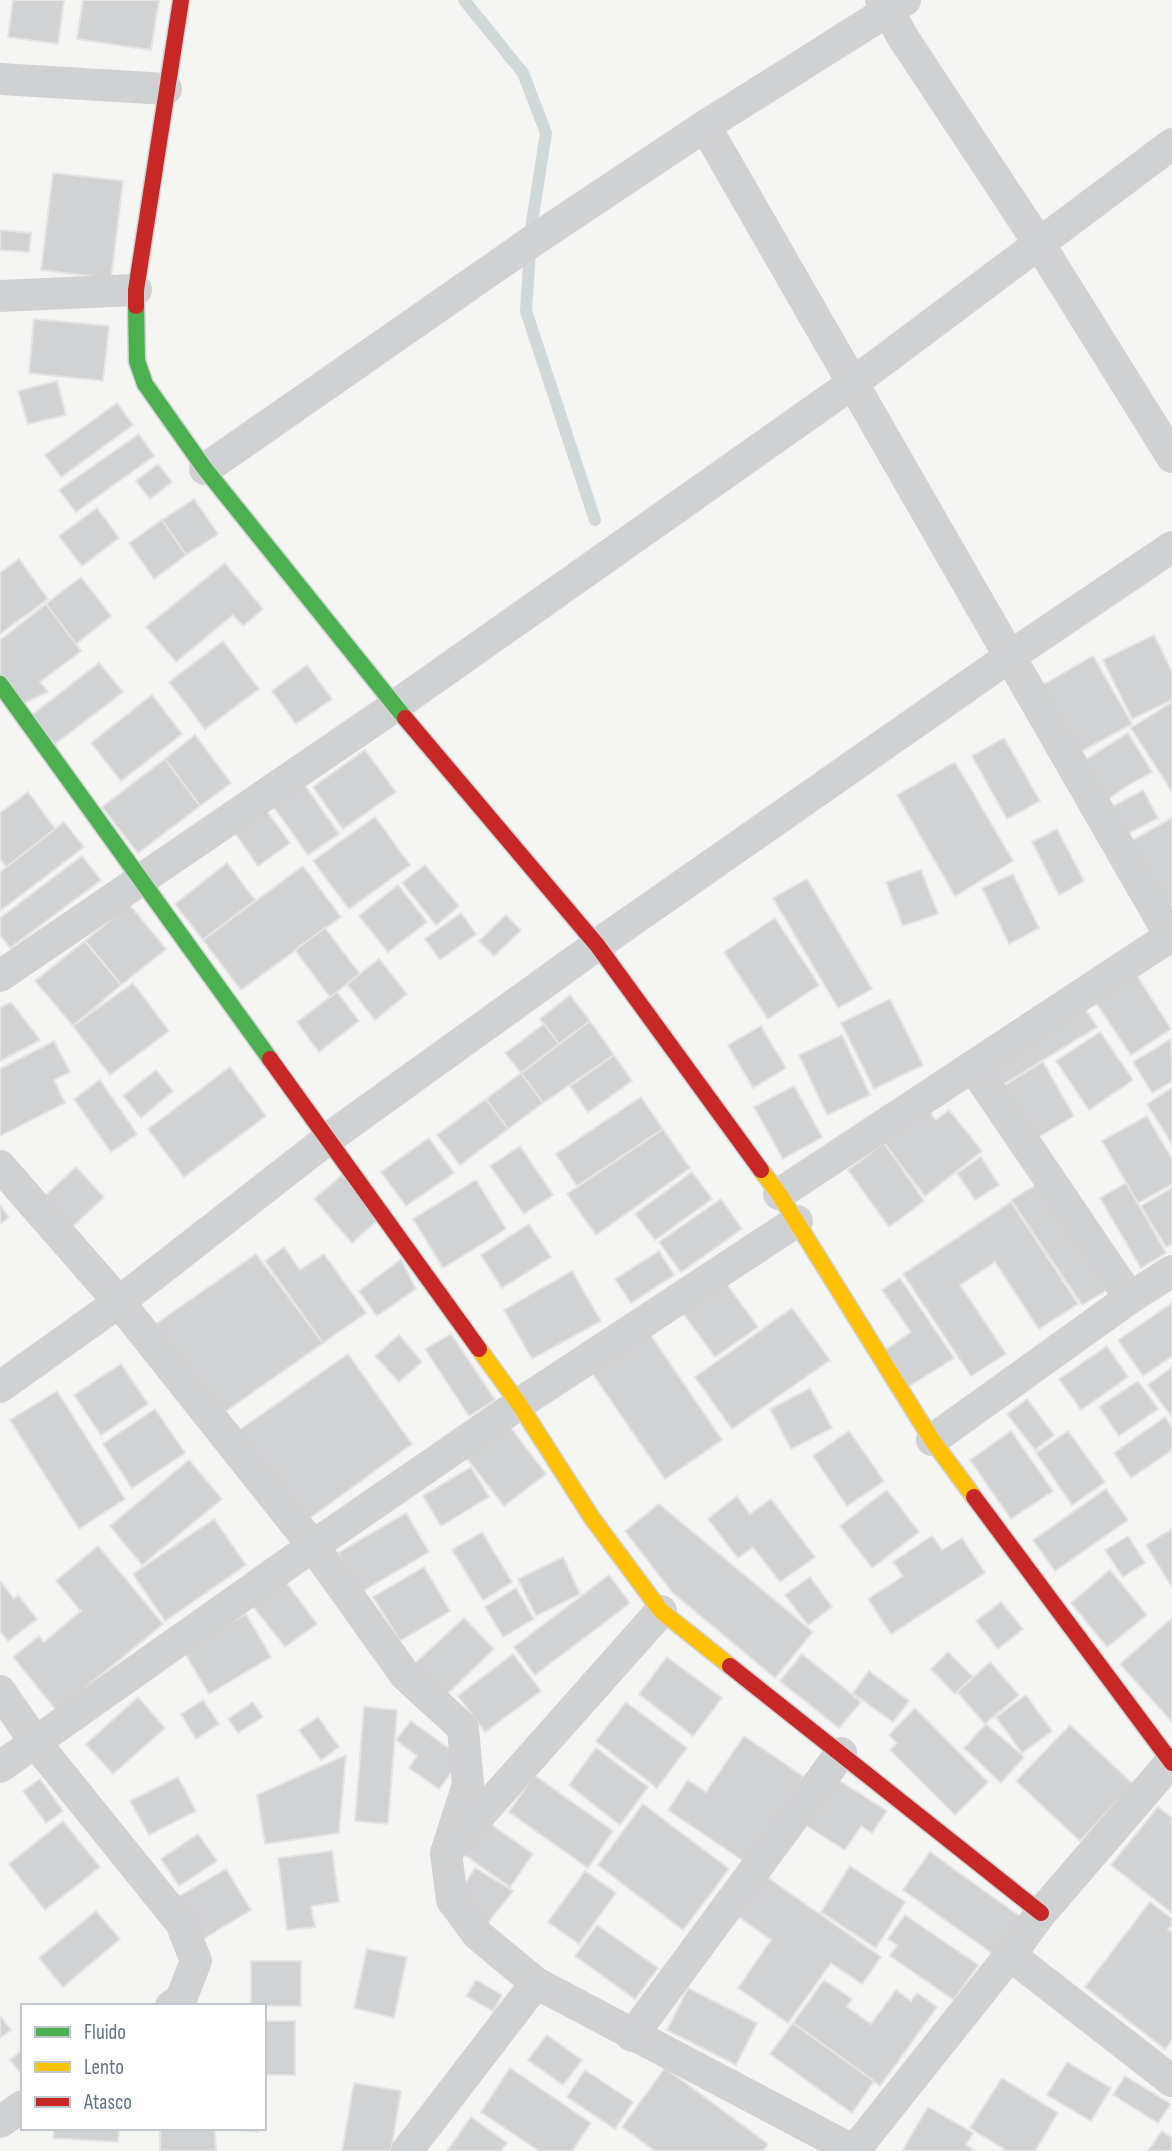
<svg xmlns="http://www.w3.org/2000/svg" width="1172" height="2151" font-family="'Sofia Sans Condensed',sans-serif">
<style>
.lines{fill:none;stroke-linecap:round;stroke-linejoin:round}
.stream{stroke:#d1d8da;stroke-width:12}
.building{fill:#d1d2d3;stroke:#e4e4e3;stroke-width:2}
.fast-casing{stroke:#d0d2d3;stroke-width:19}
.slow-casing{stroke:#d0d2d3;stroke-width:19}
.jam-casing{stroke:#d0d2d3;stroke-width:19}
.street{stroke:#d0d1d2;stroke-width:32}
.fast{stroke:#4caf50;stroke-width:16}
.slow{stroke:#ffc107;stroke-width:16}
.jam{stroke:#c62828;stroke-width:16}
</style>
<rect width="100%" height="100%" fill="#f5f5f3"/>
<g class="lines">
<polyline class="stream" points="464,0 523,73 546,133 532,222 526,311 595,520"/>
</g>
<g class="building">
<polygon points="13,0 64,0 58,44 8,37"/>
<polygon points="83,0 159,0 151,50 77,39"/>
<polygon points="53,173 123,181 111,279 41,270"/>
<polygon points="0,230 31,233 29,252 0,250"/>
<polygon points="34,319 109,326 103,381 29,373"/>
<polygon points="57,381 66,415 28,424 18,391"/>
<polygon points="117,403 133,425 61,477 45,455"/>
<polygon points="139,434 154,456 76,512 59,490"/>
<polygon points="158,464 172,482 150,499 136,481"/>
<polygon points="194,499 218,534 186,555 162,520"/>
<polygon points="97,508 119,538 82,566 59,536"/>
<polygon points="162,520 186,555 154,579 129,543"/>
<polygon points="19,559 48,599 0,634 0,573"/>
<polygon points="225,563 263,609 243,626 233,615 176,662 146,627"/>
<polygon points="81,577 111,616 76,644 46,604"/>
<polygon points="46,604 81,651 40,682 48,692 18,706 0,681 0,640"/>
<polygon points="1154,635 1172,672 1172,700 1132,719 1103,660"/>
<polygon points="223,641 259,689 205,729 169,682"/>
<polygon points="1093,656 1132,724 1073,756 1034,690"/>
<polygon points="99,663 123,692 55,744 32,715"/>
<polygon points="307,665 332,699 296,724 272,691"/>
<polygon points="152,695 182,734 121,781 91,743"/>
<polygon points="1172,702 1172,792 1131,728"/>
<polygon points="1128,733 1152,772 1125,787 1102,804 1085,760"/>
<polygon points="195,735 231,783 200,806 165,759"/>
<polygon points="1004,738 1040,801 1007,819 972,756"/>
<polygon points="365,750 396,792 343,829 313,787"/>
<polygon points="165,759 200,806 138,853 102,807"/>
<polygon points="955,762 1013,861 955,896 897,795"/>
<polygon points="304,784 339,834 308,855 273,806"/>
<polygon points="1143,790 1158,818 1121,837 1106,810"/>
<polygon points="28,792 56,830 6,867 0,858 0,813"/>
<polygon points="266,810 290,843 258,866 235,833"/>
<polygon points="375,817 410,865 349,909 313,861"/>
<polygon points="1172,818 1172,911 1126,844"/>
<polygon points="64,822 84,847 0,911 0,872"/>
<polygon points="1057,829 1084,881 1059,895 1032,842"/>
<polygon points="82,856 101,880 10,948 0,935 0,918"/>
<polygon points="227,863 255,900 203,940 175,904"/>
<polygon points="425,865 459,906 436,925 402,883"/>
<polygon points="303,866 341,917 241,990 203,940"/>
<polygon points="921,870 938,914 903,926 886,882"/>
<polygon points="1013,874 1039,928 1009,944 982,888"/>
<polygon points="807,879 872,989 838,1008 773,898"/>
<polygon points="398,885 427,922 388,952 359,916"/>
<polygon points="129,904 166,949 121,985 85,941"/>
<polygon points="461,913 476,934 440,960 425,939"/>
<polygon points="506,915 521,930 494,956 479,941"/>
<polygon points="775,918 819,985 768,1019 724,952"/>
<polygon points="325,928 360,974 330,997 295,950"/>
<polygon points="85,941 121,985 73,1026 35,981"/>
<polygon points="379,959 407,994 375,1020 347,984"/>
<polygon points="1134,971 1171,1029 1131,1055 1093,998"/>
<polygon points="133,983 169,1031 110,1075 73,1026"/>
<polygon points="337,992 359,1021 319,1052 297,1022"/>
<polygon points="570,995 590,1021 559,1044 540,1019"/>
<polygon points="890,999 923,1065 874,1089 841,1023"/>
<polygon points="11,1002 40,1040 0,1061 0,1008"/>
<polygon points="1082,1004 1097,1027 996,1089 980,1070"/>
<polygon points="590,1021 614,1055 543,1103 521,1073"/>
<polygon points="544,1024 559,1044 521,1073 505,1053"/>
<polygon points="761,1026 786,1068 753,1088 728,1045"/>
<polygon points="1100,1032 1133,1080 1089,1110 1056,1061"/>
<polygon points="842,1035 870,1095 827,1115 799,1055"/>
<polygon points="1171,1039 1172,1081 1152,1093 1133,1062"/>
<polygon points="54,1041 70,1072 54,1080 65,1103 0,1136 0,1069"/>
<polygon points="614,1055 632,1081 588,1112 570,1086"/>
<polygon points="1043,1062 1074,1116 1032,1141 1000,1088"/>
<polygon points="230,1067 266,1116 184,1177 148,1129"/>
<polygon points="156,1070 173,1091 141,1118 123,1096"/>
<polygon points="521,1073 543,1103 508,1129 486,1099"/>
<polygon points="100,1080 137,1134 111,1152 74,1099"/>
<polygon points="794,1086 822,1137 783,1159 754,1107"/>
<polygon points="1172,1088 1172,1144 1147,1104"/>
<polygon points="641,1097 663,1129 577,1186 556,1154"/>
<polygon points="486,1099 508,1129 460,1165 437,1135"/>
<polygon points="927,1109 936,1120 949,1110 982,1151 925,1196 884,1143"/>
<polygon points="1147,1116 1172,1159 1172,1184 1138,1203 1102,1141"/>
<polygon points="663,1129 690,1168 596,1235 567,1194"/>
<polygon points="429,1138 454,1173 406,1206 381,1172"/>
<polygon points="884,1143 924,1201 889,1227 848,1170"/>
<polygon points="520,1146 553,1195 524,1214 490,1166"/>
<polygon points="981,1157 999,1185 975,1200 957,1173"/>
<polygon points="76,1167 104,1197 66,1233 38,1202"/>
<polygon points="692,1172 712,1199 655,1240 635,1214"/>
<polygon points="342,1175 380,1218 352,1243 314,1199"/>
<polygon points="1046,1179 1112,1287 1082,1305 1011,1200"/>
<polygon points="476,1180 506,1229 443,1268 413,1219"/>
<polygon points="1126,1183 1166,1253 1141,1268 1100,1198"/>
<polygon points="1172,1188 1172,1244 1166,1247 1141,1206"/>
<polygon points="721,1199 742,1229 681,1272 659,1242"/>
<polygon points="1011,1202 1078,1304 1039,1329 995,1262 960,1285 1006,1354 971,1376 903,1274"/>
<polygon points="0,1205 9,1217 0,1224"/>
<polygon points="529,1224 551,1257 502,1288 481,1255"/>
<polygon points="284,1247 300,1270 324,1254 366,1313 323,1343 265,1261"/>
<polygon points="659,1251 674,1275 631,1303 615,1279"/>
<polygon points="256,1254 323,1343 215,1419 150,1328"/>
<polygon points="401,1259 416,1289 377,1316 359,1291"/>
<polygon points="572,1271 601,1321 532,1359 504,1310"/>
<polygon points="900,1278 954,1358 908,1387 884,1351 911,1332 882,1290"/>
<polygon points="725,1282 758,1327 715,1357 682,1312"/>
<polygon points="1172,1303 1172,1356 1143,1376 1118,1340"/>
<polygon points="792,1308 830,1360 732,1429 695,1377"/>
<polygon points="451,1334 495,1400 469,1416 425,1349"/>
<polygon points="650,1334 722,1440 665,1479 592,1373"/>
<polygon points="399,1335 422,1362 399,1382 375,1356"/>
<polygon points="1107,1346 1128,1377 1081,1410 1059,1379"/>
<polygon points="348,1354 412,1444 299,1526 238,1431"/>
<polygon points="121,1364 148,1404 101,1435 74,1395"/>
<polygon points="1172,1367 1172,1417 1148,1385"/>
<polygon points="1138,1381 1158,1409 1119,1436 1099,1407"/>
<polygon points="810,1388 832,1428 791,1449 770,1409"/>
<polygon points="57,1391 125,1499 79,1529 10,1420"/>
<polygon points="1027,1399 1054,1435 1035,1450 1007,1414"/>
<polygon points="155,1409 185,1453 132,1488 103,1444"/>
<polygon points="1165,1417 1172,1427 1172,1450 1131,1478 1114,1453"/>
<polygon points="508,1424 546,1474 504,1506 466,1457"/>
<polygon points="849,1431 884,1481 847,1506 813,1456"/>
<polygon points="1011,1431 1053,1491 1011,1519 970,1460"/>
<polygon points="1068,1431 1105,1482 1072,1505 1036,1453"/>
<polygon points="189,1460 222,1499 142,1565 110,1526"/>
<polygon points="471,1467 489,1497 441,1526 423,1496"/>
<polygon points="1106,1489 1128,1520 1055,1571 1033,1540"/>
<polygon points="887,1490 919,1532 872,1568 840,1526"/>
<polygon points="737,1496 750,1514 771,1499 815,1557 780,1582 753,1547 738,1558 708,1519"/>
<polygon points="659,1504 813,1632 775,1678 672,1592 625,1531"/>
<polygon points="406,1513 429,1552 361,1592 338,1553"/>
<polygon points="214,1519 246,1565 165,1621 133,1574"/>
<polygon points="1172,1529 1172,1587 1146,1545"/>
<polygon points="482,1532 512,1582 483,1600 452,1550"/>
<polygon points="932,1536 942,1550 962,1538 985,1573 891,1634 868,1599 903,1576 893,1562"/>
<polygon points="1128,1536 1145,1563 1123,1577 1105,1550"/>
<polygon points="98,1546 163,1624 57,1711 13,1657 39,1636 44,1642 81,1611 56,1581"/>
<polygon points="563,1557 580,1594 536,1616 518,1579"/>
<polygon points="424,1567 450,1611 400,1641 373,1597"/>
<polygon points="1110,1570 1147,1615 1107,1647 1071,1603"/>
<polygon points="609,1575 630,1603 535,1675 514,1647"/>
<polygon points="810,1577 832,1607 808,1625 785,1595"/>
<polygon points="0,1581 14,1599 18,1595 37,1619 8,1641 0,1631"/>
<polygon points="285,1581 317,1624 285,1647 252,1605"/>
<polygon points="516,1588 534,1619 503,1637 485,1607"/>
<polygon points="1001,1602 1023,1629 998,1649 976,1621"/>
<polygon points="246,1614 271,1657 209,1694 183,1650"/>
<polygon points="464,1618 494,1649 444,1697 413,1665"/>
<polygon points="1172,1618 1172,1722 1120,1664"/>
<polygon points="948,1652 973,1677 955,1694 931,1669"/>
<polygon points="513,1654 541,1691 485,1732 458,1696"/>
<polygon points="802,1654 861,1702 839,1728 780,1681"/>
<polygon points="667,1657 722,1698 693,1736 639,1694"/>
<polygon points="990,1662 1019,1695 985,1724 957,1692"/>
<polygon points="869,1671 909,1701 893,1722 853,1693"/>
<polygon points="1026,1695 1052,1731 1022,1753 996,1717"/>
<polygon points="138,1697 165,1728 113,1774 86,1744"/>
<polygon points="203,1700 219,1724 196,1739 181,1714"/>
<polygon points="253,1702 263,1717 238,1733 228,1719"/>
<polygon points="626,1702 687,1748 657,1788 596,1741"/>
<polygon points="364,1707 397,1710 388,1824 355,1821"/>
<polygon points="915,1708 988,1782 955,1815 890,1750 897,1743 889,1735"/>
<polygon points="318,1717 339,1747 321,1760 299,1730"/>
<polygon points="411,1721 462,1758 439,1789 409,1768 417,1756 396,1740"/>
<polygon points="986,1724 1024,1757 1001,1783 964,1748"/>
<polygon points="1070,1725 1133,1784 1080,1841 1016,1781"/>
<polygon points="744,1736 804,1777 745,1862 668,1810 688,1780 706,1792"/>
<polygon points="596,1748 648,1787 620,1825 569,1785"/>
<polygon points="346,1755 339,1833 265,1844 257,1795"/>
<polygon points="534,1775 613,1831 588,1868 509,1812"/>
<polygon points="832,1776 887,1811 872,1833 861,1826 845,1850 802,1823"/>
<polygon points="178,1777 196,1811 149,1835 130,1801"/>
<polygon points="40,1779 63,1811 46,1823 23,1791"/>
<polygon points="643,1804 729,1869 683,1930 598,1865"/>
<polygon points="1158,1807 1172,1818 1172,1913 1111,1865"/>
<polygon points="485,1820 533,1854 510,1887 462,1853"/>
<polygon points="63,1821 100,1867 45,1910 9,1864"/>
<polygon points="198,1834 217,1861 179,1886 161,1859"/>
<polygon points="332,1851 339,1902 311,1906 315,1927 287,1930 278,1858"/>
<polygon points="930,1852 1022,1918 996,1956 903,1890"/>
<polygon points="850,1866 905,1902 876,1948 821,1912"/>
<polygon points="475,1868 513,1891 486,1925 457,1896"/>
<polygon points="226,1869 251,1910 203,1939 178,1897"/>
<polygon points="585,1871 616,1893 579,1944 548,1922"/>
<polygon points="764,1875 881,1957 862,1984 831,1963 788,2023 738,1988 771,1940 736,1915"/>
<polygon points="1150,1902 1172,1919 1172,1925 1168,1930 1172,1933 1172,2040 1165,2049 1085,1987"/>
<polygon points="96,1911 120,1939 63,1987 39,1958"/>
<polygon points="905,1915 978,1965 954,2000 890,1956 897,1945 888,1939"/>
<polygon points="597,1925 658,1968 635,1999 575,1956"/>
<polygon points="367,1949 407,1957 394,2018 354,2008"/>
<rect x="251" y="1961" width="50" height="45"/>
<polygon points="476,1980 502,1995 493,2011 466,1996"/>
<polygon points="824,1980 852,1999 847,2007 871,2024 896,1990 911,2001 917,1993 937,2007 880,2086 793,2023"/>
<polygon points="688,1988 757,2023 736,2065 667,2030"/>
<polygon points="0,2016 11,2030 0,2038"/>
<rect x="264" y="2021" width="31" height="54"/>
<polygon points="793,2023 874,2081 852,2113 770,2054"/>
<polygon points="547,2035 582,2060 563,2085 528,2060"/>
<polygon points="23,2049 23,2076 10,2060"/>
<polygon points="1067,2062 1111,2088 1091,2121 1047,2095"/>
<polygon points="510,2068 591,2123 572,2151 539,2151 481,2112"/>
<polygon points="665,2068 768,2144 763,2151 655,2151 622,2127"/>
<polygon points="585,2070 633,2102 615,2129 567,2097"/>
<polygon points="1125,2076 1171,2104 1158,2123 1113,2095"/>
<polygon points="1002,2078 1058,2113 1035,2151 1007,2151 970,2128"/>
<polygon points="354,2083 401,2091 391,2151 342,2151"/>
<polygon points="928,2107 973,2133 966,2145 975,2151 902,2151"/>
<polygon points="471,2117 507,2143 501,2151 447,2151"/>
<polygon points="54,2128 119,2128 118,2142 53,2138"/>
<polygon points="160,2128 215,2128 216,2151 160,2151"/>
<polygon points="223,2128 258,2128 258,2132"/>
<polygon points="1162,2131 1172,2138 1172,2151 1148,2151"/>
</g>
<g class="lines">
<g class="fast-casing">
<g id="fast">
<polyline points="136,306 137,361 145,384 205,469 405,718"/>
<polyline points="0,684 270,1059"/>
</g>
</g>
<g class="slow-casing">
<g id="slow">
<polyline points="761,1170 779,1194 932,1440 974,1497"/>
<polyline points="479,1349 519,1404 592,1518 661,1611 730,1666"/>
</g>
</g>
<g class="jam-casing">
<g id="jam">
<polyline points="136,306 136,290 181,0"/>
<polyline points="405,718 597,945 761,1170"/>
<polyline points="270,1059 479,1349"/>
<polyline points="974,1497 1172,1763"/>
<polyline points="730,1666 1041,1913"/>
</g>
</g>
<g class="street">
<polyline points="881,0 904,39 1038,242 1172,457"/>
<polyline points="0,79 166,89"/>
<polyline points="705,126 1172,939"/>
<polyline points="0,296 136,290"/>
<polyline points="205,469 531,242 705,126 905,0"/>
<polyline points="0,976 395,706 853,383 1172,144"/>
<polyline points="974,1068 1130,1298"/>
<polyline points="0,1166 119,1302 313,1546 405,1675 463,1728 468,1785 446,1853 452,1900 478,1935 536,1983 854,2151"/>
<polyline points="779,1194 1172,935"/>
<polyline points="0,1387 119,1302 329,1138 597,945 1009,657 1172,547"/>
<polyline points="932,1440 1130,1298 1172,1271"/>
<polyline points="0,1691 35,1742 181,1923 196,1961 181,1999 171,2006"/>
<polyline points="0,1767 313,1546 519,1404 797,1221"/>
<polyline points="454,1844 661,1611"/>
<polyline points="1010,1955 1172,2081"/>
<polyline points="632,2036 841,1753"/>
<polyline points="0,2122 23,2106"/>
<polyline points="407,2151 536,1983"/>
<polyline points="854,2151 1010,1955 1041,1913 1171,1762"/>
</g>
<use href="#fast" class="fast"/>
<use href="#slow" class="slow"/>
<use href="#jam" class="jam"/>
</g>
<rect x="21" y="2004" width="245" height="126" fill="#ffffff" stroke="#c0c7ce" stroke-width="2"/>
<rect x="35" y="2027" width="35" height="10" fill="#4caf50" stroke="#c0c7ce" stroke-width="2"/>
<text x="84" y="2039" font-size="21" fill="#627485">Fluido</text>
<rect x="35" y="2062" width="35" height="10" fill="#ffc107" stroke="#c0c7ce" stroke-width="2"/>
<text x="84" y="2074" font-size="21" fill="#627485">Lento</text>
<rect x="35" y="2097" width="35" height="10" fill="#c62828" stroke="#c0c7ce" stroke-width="2"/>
<text x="84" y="2109" font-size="21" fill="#627485">Atasco</text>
</svg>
